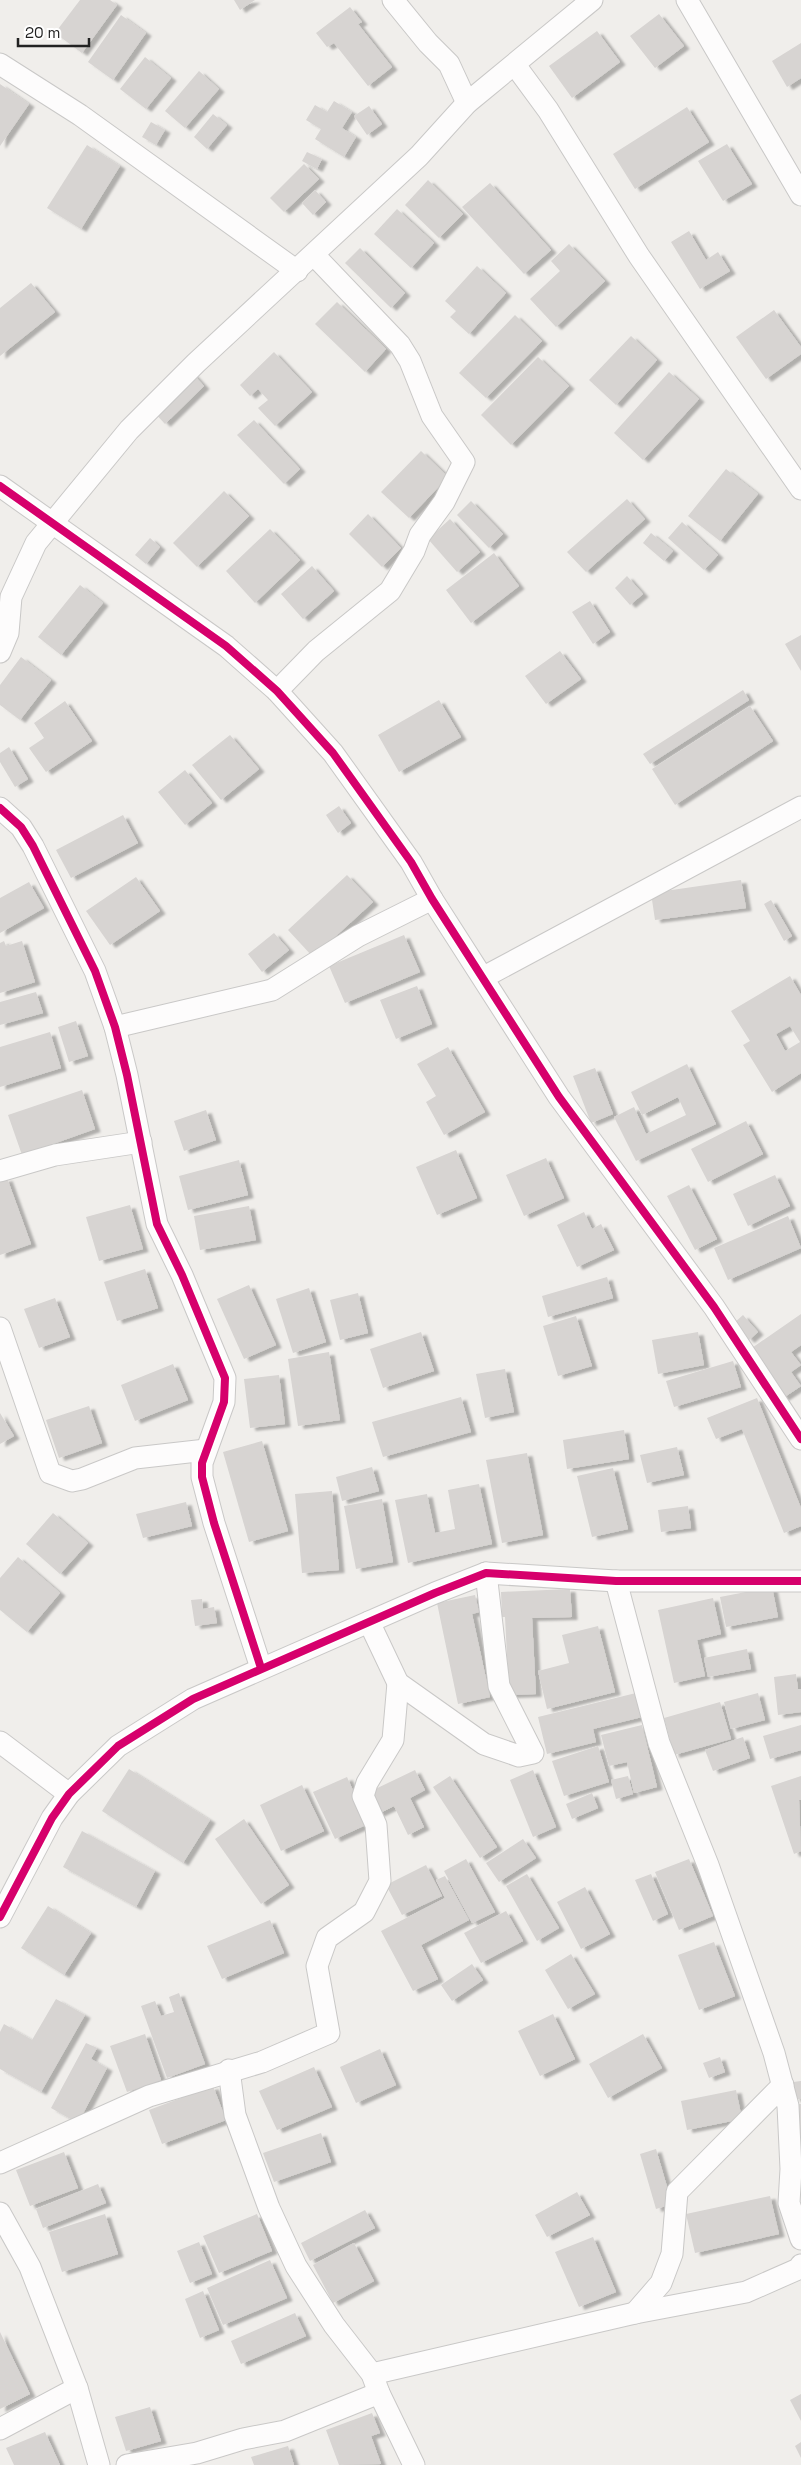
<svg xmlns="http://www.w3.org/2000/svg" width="801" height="2465" font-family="'Space Grotesk',sans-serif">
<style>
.building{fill:#d7d4d2;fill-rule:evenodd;filter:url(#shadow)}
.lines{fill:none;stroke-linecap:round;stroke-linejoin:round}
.minor-casing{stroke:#c9c8c7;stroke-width:23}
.minor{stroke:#fdfcfc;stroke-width:21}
.cycleway-casing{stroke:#fff;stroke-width:11}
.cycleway{stroke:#d6006c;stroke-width:8}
</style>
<defs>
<filter id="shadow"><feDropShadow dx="5.5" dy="3" stdDeviation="1" flood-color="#0004"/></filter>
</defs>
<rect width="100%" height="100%" fill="#f0eeeb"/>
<g class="building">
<polygon points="80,0 110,0 117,5 82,53 55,33"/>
<polygon points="234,0 255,0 240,10"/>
<polygon points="350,7 362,22 358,24 392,67 368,86 334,43 327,47 316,33"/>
<polygon points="659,14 684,46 655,68 630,36"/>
<polygon points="121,15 146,33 113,80 88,62"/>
<polygon points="597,31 620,62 572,98 549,66"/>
<polygon points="801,43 801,78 787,87 772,61"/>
<polygon points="145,57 171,78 146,109 120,89"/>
<polygon points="199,71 219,89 185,128 165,111"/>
<polygon points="0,84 29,104 0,146"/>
<polygon points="334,101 352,112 342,128 356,137 344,157 315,139 321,129 306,120 315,105 327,112"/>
<polygon points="369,106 382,124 367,135 354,116"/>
<polygon points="687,107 709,142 635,189 613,154"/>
<polygon points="213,114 227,125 207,149 194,137"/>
<polygon points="151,122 165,130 156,145 142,137"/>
<polygon points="727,144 752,184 723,201 698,161"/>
<polygon points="87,145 120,166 81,229 47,208"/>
<polygon points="307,152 322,159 317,169 302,161"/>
<polygon points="304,164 319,179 284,212 270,198"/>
<polygon points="428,180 463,214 439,238 405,205"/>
<polygon points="490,183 551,250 524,274 462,207"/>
<polygon points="315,190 326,202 313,215 302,203"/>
<polygon points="397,209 434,243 411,268 374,234"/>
<polygon points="689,231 706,260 718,252 730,271 700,289 671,242"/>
<polygon points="569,244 605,281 556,327 530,299 560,271 551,261"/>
<polygon points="360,248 405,293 391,308 345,263"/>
<polygon points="477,266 506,293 469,334 450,317 456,311 445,301"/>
<polygon points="31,283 55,312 0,356 0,308"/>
<polygon points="337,302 386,349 365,372 315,324"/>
<polygon points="774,310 801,347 801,354 766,379 736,337"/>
<polygon points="515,315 542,341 486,398 459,373"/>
<polygon points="631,336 657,360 616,405 589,380"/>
<polygon points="274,352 312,392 275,426 258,408 268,400 258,389 250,396 240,385"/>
<polygon points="538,357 569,386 511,445 481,415"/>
<polygon points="669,372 699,399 643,460 614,433"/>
<polygon points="192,373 204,386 165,424 153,411"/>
<polygon points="254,420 300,469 284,484 237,435"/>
<polygon points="421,451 448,477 409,518 381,492"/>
<polygon points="726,469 758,494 720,541 688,516"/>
<polygon points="224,491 249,516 197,567 173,543"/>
<polygon points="627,499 645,519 586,572 567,552"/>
<polygon points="471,501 503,534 489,548 457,515"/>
<polygon points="368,514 401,548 382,567 349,534"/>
<polygon points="450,519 480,552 457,572 428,539"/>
<polygon points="682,522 718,555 704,570 668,538"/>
<polygon points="270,529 300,560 255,603 226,571"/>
<polygon points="651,533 673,551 664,561 643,543"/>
<polygon points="150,538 160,547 146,564 135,555"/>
<polygon points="494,553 519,586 471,623 446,590"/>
<polygon points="312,566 334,591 303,619 281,594"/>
<polygon points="627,576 643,594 630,605 615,588"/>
<polygon points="80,585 103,603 61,655 38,637"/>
<polygon points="590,601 610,632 593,644 572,612"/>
<polygon points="801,635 801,671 785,644"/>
<polygon points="560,651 581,679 546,704 525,676"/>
<polygon points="21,657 51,680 20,720 0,705 0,685"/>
<polygon points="743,690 749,700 650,764 643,754"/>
<polygon points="439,700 461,737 399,772 378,735"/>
<polygon points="65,701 92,741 46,772 29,748 44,738 34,723"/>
<polygon points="750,706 773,741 675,805 652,769"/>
<polygon points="230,735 259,769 221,800 192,765"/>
<polygon points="9,747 28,779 15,787 0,762 0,753"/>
<polygon points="185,770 212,803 185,825 158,792"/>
<polygon points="339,806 351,823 338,833 326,815"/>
<polygon points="123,815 138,843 71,878 56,850"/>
<polygon points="347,875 373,902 313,957 288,930"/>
<polygon points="136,877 160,911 110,945 86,911"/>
<polygon points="741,880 746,908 655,920 651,893"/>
<polygon points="29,882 44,908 0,933 0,898"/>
<polygon points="771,900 792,936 784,941 764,904"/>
<polygon points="274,933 289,950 262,972 248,954"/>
<polygon points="404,935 420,972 345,1003 329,966"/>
<polygon points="4,941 6,946 22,941 35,982 0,993 0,943"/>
<path d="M790,976L801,995V1073L772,1092L743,1045L750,1041L731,1011ZM790,1026L800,1042L785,1051L776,1034Z"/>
<polygon points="417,986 432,1024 396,1039 380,1000"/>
<polygon points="36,992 43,1013 0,1025 0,1002"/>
<polygon points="76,1021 88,1056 69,1062 58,1027"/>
<polygon points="50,1032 61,1068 0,1087 0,1047"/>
<polygon points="448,1047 485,1112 444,1135 426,1102 436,1096 417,1064"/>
<polygon points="687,1064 716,1124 636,1161 614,1117 634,1107 646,1134 686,1115 678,1097 642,1115 631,1092"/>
<polygon points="595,1068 613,1114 591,1123 573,1076"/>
<polygon points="82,1090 95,1129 22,1155 8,1115"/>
<polygon points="206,1110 216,1140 184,1151 174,1121"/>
<polygon points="746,1121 763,1154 708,1182 691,1149"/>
<polygon points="456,1150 477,1198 437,1215 416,1167"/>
<polygon points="546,1158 564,1198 524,1216 506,1175"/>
<polygon points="239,1160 248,1195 188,1210 179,1176"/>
<polygon points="775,1175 790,1206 748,1226 733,1194"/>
<polygon points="7,1178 31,1244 0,1255 0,1180"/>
<polygon points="689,1185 717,1239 695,1250 667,1196"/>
<polygon points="130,1205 143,1249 99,1261 86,1217"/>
<polygon points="249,1206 256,1240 200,1250 194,1216"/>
<polygon points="584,1212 592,1229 601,1224 614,1250 577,1267 557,1225"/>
<polygon points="788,1216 801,1248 728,1280 714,1248"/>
<polygon points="145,1269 158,1308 117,1321 104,1282"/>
<polygon points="607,1277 613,1298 548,1317 542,1296"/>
<polygon points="249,1285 276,1345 244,1359 217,1299"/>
<polygon points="309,1288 326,1342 293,1353 276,1299"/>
<polygon points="358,1293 368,1333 340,1340 330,1300"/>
<polygon points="55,1298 70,1337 39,1348 24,1309"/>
<polygon points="801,1314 801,1345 791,1352 801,1365 791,1372 801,1386 783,1398 749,1350"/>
<polygon points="743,1315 758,1332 749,1340 734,1323"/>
<polygon points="576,1316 592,1366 558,1376 543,1326"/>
<polygon points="421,1332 434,1371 383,1388 370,1349"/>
<polygon points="698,1332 704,1365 658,1374 652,1340"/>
<polygon points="329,1352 340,1420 298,1426 288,1359"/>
<polygon points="733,1361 741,1387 674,1407 666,1381"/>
<polygon points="173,1364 188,1400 135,1421 121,1385"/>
<polygon points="505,1369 514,1412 485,1418 476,1374"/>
<polygon points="279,1375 285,1424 250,1428 244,1379"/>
<polygon points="461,1397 471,1432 383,1457 372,1422"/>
<polygon points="757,1398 801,1508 801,1526 784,1533 742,1429 716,1439 707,1418"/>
<polygon points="89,1406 102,1443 59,1458 46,1420"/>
<polygon points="0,1413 14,1436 0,1444"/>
<polygon points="624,1430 629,1459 567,1469 563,1440"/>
<polygon points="262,1441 288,1531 249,1542 223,1452"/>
<polygon points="677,1447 684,1475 647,1483 640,1455"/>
<polygon points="527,1453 543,1535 502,1543 486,1460"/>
<polygon points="372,1467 379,1491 342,1501 336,1477"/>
<polygon points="613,1468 628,1529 592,1537 577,1476"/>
<polygon points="479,1484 492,1544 408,1563 395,1500 427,1494 435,1533 455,1529 448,1490"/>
<polygon points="332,1491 339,1570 302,1573 295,1494"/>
<polygon points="382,1499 393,1562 356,1569 344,1506"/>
<polygon points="186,1502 192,1526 143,1538 136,1514"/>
<polygon points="688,1506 691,1528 661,1532 658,1510"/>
<polygon points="53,1513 88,1543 60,1574 26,1544"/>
<polygon points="18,1557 60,1593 27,1632 0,1610 0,1578"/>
<polygon points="772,1587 778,1617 726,1627 720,1597"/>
<polygon points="570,1589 572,1617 532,1618 536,1694 509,1695 505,1617 502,1617 501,1592"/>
<polygon points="475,1595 479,1612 472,1614 490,1697 458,1704 437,1603"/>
<polygon points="713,1598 721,1634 697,1640 705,1676 674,1683 658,1610"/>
<polygon points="202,1599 203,1609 214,1607 217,1623 195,1626 191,1600"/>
<polygon points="598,1626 615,1692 547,1709 538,1671 569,1663 562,1635"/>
<polygon points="747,1649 751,1669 708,1677 704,1658"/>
<polygon points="796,1674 798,1689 801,1689 801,1712 778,1715 774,1677"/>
<polygon points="636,1693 642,1717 593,1729 596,1742 547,1754 538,1717"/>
<polygon points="758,1693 765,1720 731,1729 724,1702"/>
<polygon points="720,1702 731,1739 674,1755 664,1718"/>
<polygon points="642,1725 657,1787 634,1793 627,1762 609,1766 601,1735"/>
<polygon points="801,1725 801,1750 770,1759 763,1736"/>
<polygon points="743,1737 750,1758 713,1771 705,1750"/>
<polygon points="598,1746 609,1782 564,1796 552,1761"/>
<polygon points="129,1769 210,1820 183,1863 102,1811"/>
<polygon points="415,1770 425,1790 410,1798 424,1827 408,1835 394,1806 378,1814 367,1793"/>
<polygon points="533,1770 556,1827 533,1837 510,1780"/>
<polygon points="450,1776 497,1847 480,1858 433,1787"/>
<polygon points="628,1776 633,1794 616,1799 611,1780"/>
<polygon points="801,1776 801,1800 799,1800 801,1851 794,1854 771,1786"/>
<polygon points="347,1777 368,1824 335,1839 313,1792"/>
<polygon points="302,1785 324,1831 281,1851 260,1805"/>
<polygon points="592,1793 598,1808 572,1819 566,1804"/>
<polygon points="244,1819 289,1885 261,1904 215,1839"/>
<polygon points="82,1831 155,1871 136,1907 63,1867"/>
<polygon points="523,1839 536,1858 499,1882 486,1863"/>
<polygon points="466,1859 495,1912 472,1923 444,1871"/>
<polygon points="689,1859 713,1916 679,1930 655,1872"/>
<polygon points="426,1865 442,1896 402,1915 386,1885"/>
<polygon points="527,1874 559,1928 537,1941 506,1886"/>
<polygon points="651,1874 668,1914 653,1921 635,1880"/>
<polygon points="445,1876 469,1920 421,1945 438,1979 413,1991 381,1931 445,1898 436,1880"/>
<polygon points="585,1887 610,1934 581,1949 557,1902"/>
<polygon points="48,1906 91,1933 64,1975 21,1948"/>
<polygon points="506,1911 523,1941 481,1963 464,1933"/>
<polygon points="270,1920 284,1953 222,1979 207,1946"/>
<polygon points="714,1942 735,1996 699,2010 678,1955"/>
<polygon points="571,1954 595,1994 568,2009 545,1970"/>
<polygon points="472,1964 483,1980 452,2001 441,1985"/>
<polygon points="179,1993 205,2064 167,2078 141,2006 155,2001 161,2016 174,2012 169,1997"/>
<polygon points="56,1999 85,2015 41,2092 0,2069 0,2032 4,2024 32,2040"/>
<polygon points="553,2014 575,2059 540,2076 518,2031"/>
<polygon points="145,2034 161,2080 127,2092 110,2046"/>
<polygon points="643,2034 662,2068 608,2098 589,2064"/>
<polygon points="86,2043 97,2048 91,2059 107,2068 78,2123 51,2108"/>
<polygon points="380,2049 396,2085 356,2103 340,2067"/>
<polygon points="720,2057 725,2072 709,2078 703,2063"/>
<polygon points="314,2067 332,2107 277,2130 259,2091"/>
<polygon points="801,2081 801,2099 795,2099 793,2082"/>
<polygon points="213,2086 226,2120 162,2144 149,2110"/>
<polygon points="736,2090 742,2119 687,2130 681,2101"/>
<polygon points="795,2104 801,2104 801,2153 797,2153"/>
<polygon points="321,2133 331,2162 274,2182 263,2153"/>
<polygon points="656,2149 672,2204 656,2209 640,2154"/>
<polygon points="64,2152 78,2188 30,2206 16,2170"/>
<polygon points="98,2184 106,2203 43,2228 36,2209"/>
<polygon points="577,2192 590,2215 547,2237 535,2215"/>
<polygon points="770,2196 779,2234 695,2253 686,2214"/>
<polygon points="365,2210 375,2228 310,2261 301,2243"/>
<polygon points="105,2214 118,2254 62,2272 49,2232"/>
<polygon points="257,2214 272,2251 219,2273 203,2236"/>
<polygon points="593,2237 616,2292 579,2307 555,2252"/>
<polygon points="199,2242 212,2274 190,2283 177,2251"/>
<polygon points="354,2243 374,2281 333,2303 313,2265"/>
<polygon points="270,2260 287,2298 223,2325 207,2288"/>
<polygon points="203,2291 219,2330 200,2338 185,2299"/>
<polygon points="295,2313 306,2336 241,2364 231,2341"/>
<polygon points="0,2332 30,2394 0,2409"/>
<polygon points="801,2394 801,2421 790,2400"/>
<polygon points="150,2407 161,2441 126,2451 115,2417"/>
<polygon points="372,2413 380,2433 371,2436 381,2464 339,2465 326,2430"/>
<polygon points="45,2432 60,2465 14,2465 6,2448"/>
<polygon points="801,2442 801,2458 795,2446"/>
<polygon points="288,2446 294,2465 254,2465 251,2457"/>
</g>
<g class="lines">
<g class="minor-casing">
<g id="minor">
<polyline points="393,0 428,43 449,64 467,103"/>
<polyline points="687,0 801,195"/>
<polyline points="0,64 80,115 297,271"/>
<polyline points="515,65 548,110 639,256 801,489"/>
<polyline points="0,486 226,646 277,691 333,753 411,862 432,899 559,1097 714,1307 801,1439"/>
<polyline points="0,652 8,633 11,597 36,543 129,430 196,363 419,156 467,103 592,0"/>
<polyline points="277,691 316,651 390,591 414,551 420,535 444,502 464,462 432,416 410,361 400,345 314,255"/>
<polyline points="0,808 21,827 33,846 95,971 115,1027 127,1075 157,1224 182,1275 225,1378 224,1402 202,1463 202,1477 214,1523 261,1668"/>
<polyline points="484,977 801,807"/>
<polyline points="115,1027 272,990 358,936 432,899"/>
<polyline points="0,1171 55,1155 141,1142"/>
<polyline points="0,1328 50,1473 72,1481 82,1479 135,1458 206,1450"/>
<polyline points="616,1581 659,1743 708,1865 774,2053 788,2106 791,2169 789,2203 801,2239"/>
<polyline points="369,1622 398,1683 484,1744 519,1756 533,1753 499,1686 486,1573"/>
<polyline points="0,1742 69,1794"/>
<polyline points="0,1917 52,1818 69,1794 118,1746 193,1699 435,1593 486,1573 616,1581 801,1581"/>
<polyline points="229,2070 235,2115 269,2208 296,2266 334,2325 372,2374 379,2393 414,2465"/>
<polyline points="0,2163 149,2096 262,2062 329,2033 317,1966 327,1938 364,1912 380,1881 376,1825 363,1796 367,1783 393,1740 398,1683"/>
<polyline points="0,2213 30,2267 77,2388 99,2465"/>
<polyline points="635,2313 661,2283 672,2254 677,2192 783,2085"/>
<polyline points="372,2374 635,2313 746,2292 798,2269 801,2265"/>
<polyline points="0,2429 77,2388"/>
<polyline points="127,2465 197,2453 243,2439 285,2431 379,2393"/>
</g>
</g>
<use href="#minor" class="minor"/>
<g class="cycleway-casing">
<g id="cycleway">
<polyline points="0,486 226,646 277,691 333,753 411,862 432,899 559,1097 714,1307 801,1439"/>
<polyline points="0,808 21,827 33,846 95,971 115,1027 127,1075 157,1224 182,1275 225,1378 224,1402 202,1463 202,1477 214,1523 261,1668"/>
<polyline points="0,1917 52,1818 69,1794 118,1746 193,1699 435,1593 486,1573 616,1581 801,1581"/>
</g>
</g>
<use href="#cycleway" class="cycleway"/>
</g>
<path d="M18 38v8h71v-8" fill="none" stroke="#222222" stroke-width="2.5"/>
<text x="25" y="38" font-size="15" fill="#222222" stroke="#ffffff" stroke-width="4" paint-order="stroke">20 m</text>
</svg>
